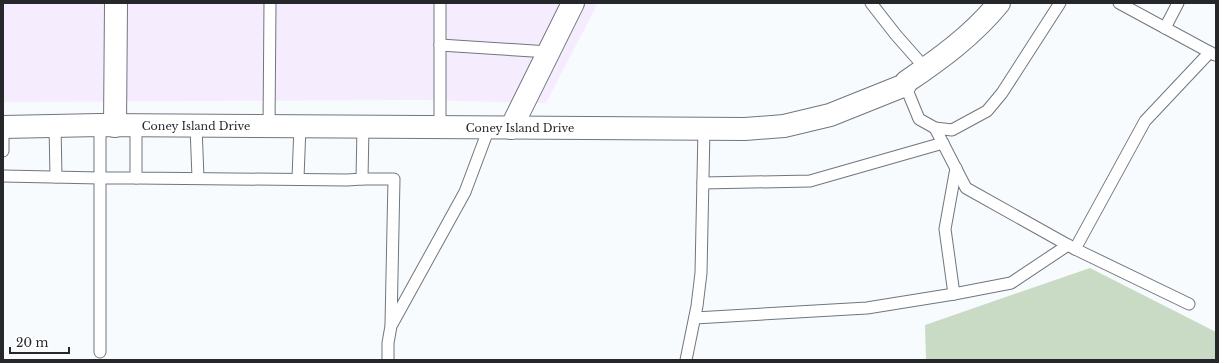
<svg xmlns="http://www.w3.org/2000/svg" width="1219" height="363" font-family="'Libre Baskerville',serif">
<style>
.industrial{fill:#f5edfd}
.green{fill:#c9dac5}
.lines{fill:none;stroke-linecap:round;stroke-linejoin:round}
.service-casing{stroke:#70767e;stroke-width:13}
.minor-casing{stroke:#70767e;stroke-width:24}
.service{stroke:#fff;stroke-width:11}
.minor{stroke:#fff;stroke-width:22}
.labels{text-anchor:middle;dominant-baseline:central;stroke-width:3;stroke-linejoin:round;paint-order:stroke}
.street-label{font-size:11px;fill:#25272b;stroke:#fff}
</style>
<rect width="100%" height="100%" fill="#f8fbfe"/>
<polygon class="industrial" points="3,3 598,3 546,103 422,100 3,102"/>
<polygon class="green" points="1090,268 1216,332 1216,360 926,360 925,325"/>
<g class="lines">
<g class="service-casing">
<g id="service">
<polyline points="871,3 896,35 926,69"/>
<polyline points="1119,3 1215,55"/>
<polyline points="1165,28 1178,3"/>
<polyline points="440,45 549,52"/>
<polyline points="905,85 919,119 935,128 952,130 987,111 1002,93 1060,3"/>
<polyline points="55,125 56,177"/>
<polyline points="136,126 136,178 347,180 362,179 363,127"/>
<polyline points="196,126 198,178"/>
<polyline points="269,127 270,3"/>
<polyline points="440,128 440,3"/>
<polyline points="935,128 966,188 1075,249 1145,121 1210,52"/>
<polyline points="3,151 3,127"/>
<polyline points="956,168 945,229 954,294 1011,283 1068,245"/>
<polyline points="3,176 100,178 100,125"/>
<polyline points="298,178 300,126"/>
<polyline points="362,179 394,179 391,324"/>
<polyline points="703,183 810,181 943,143"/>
<polyline points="1075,249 1189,304"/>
<polyline points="695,318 867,308 954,294"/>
<polyline points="100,352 100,178 136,178"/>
<polyline points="388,360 388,343 391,326 465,192 489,128"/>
<polyline points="686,360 697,306 701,273 704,129"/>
</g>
</g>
<g class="minor-casing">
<g id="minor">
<polyline points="115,126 116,3"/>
<path d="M3,127L100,125L745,129L784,126L830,115L905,85L906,82C940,59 973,35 999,3"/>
<polyline points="511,128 573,3"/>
</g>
</g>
<use href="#service" class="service"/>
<use href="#minor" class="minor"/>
</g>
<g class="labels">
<g class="street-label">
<text x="196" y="126">Coney Island Drive</text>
<text x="520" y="128">Coney Island Drive</text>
</g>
</g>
<rect width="1219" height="363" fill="none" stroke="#25272b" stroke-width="8"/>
<path d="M10 347v6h59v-6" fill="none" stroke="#25272b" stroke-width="2"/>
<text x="16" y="347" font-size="12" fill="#25272b" stroke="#ffffff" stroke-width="3" paint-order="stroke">20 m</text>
</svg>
